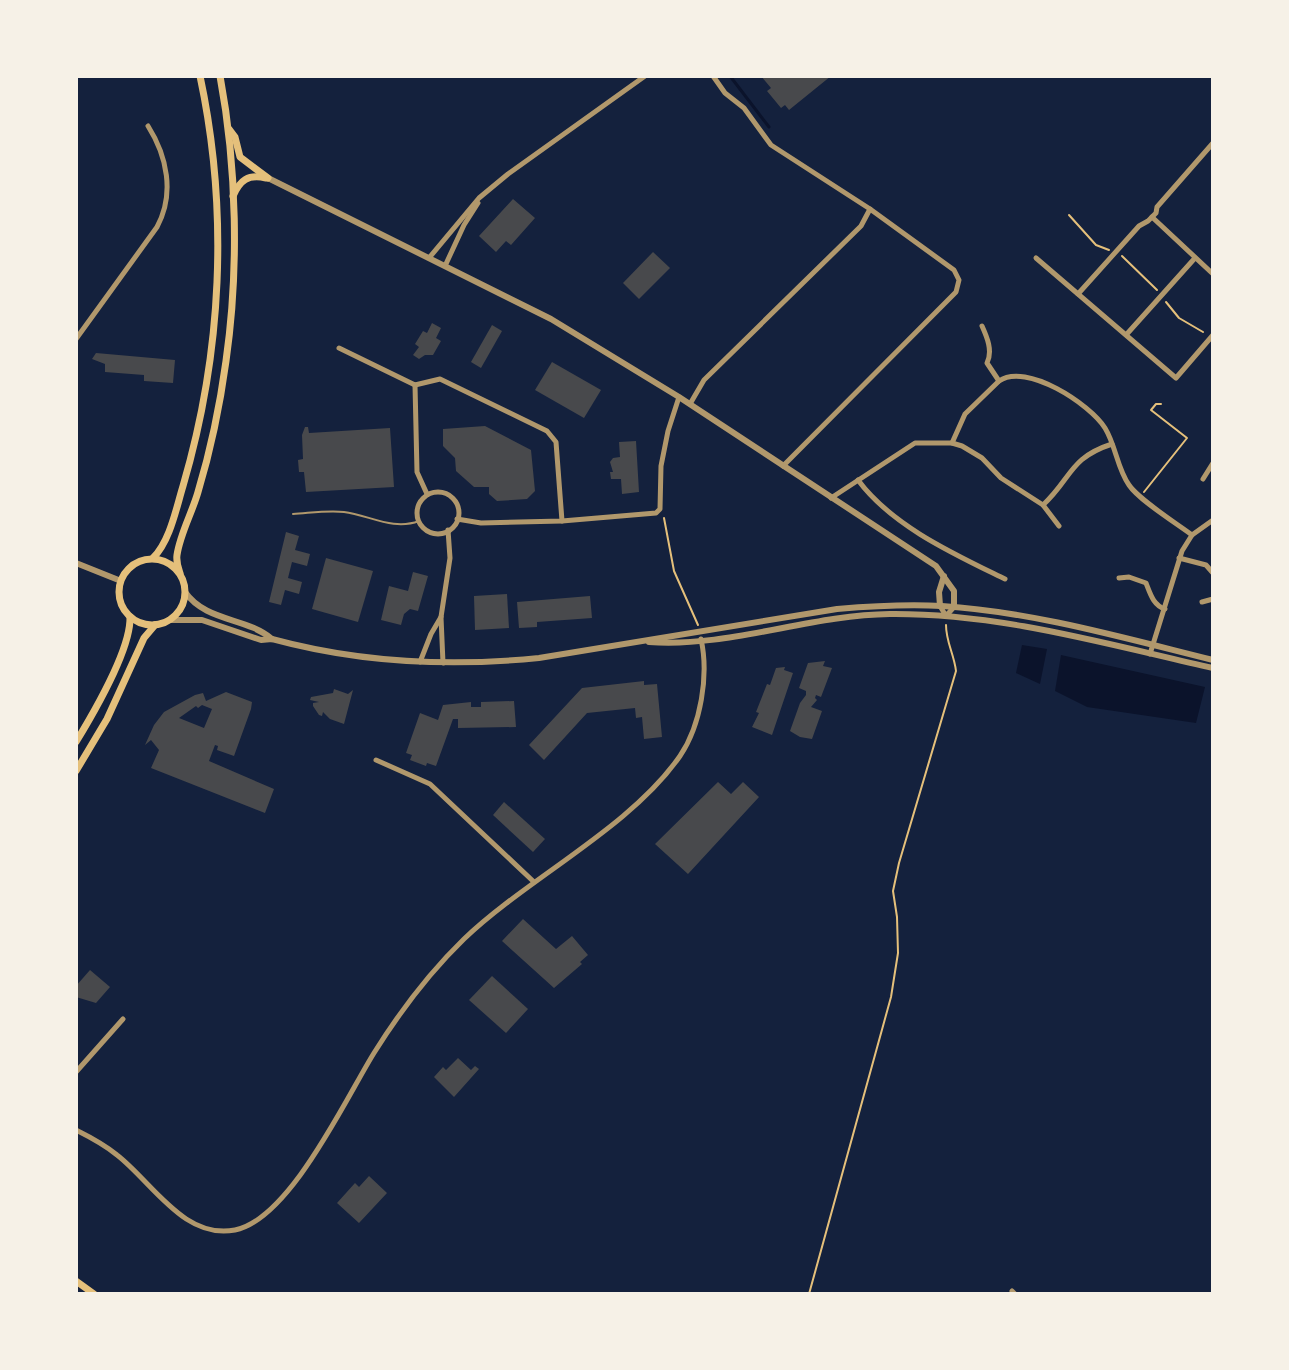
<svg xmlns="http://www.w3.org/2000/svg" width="1289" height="1370" font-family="'Noto Serif',serif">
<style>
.water{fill:#0b132b}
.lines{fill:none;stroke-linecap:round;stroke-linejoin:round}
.stream{stroke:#0b132b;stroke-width:3}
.building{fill:#48494c;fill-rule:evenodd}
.path{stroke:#e5c07b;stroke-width:2}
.service{stroke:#b1986c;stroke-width:2}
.minor{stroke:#b1986c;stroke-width:5}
.tertiary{stroke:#b1986c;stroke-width:6}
.secondary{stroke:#e5c07b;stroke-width:7}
</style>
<rect width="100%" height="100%" fill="#14213d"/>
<g class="water">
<polygon points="1022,645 1047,649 1040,684 1016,673"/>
<polygon points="1061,655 1205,687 1196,723 1087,707 1055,691"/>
</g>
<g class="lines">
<polyline class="stream" points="730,76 769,127"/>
</g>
<g class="building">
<polygon points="761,76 831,76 789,110 785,105 781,108 767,91 771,88"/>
<polygon points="513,199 535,218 511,245 506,241 496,252 479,236"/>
<polygon points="653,252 670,268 639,299 623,283"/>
<polygon points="432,323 441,328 436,338 441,341 433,355 425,355 419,359 413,355 419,347 415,344 423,331 427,333"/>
<polygon points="492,325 502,331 481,368 471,362"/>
<polygon points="96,353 175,360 173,383 144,381 144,375 105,372 105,364 92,359"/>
<polygon points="552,362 601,390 584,418 535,390"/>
<polygon points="485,426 531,450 535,491 527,499 497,501 489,494 489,487 474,487 456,471 455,458 443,446 443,429"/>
<polygon points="305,427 308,427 309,433 390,428 394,487 306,492 304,472 299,472 298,460 303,459 302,435"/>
<polygon points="636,441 639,492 622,494 621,479 611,479 610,472 613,472 610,462 613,458 620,457 619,442"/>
<polygon points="286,532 299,536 295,550 310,554 307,566 292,562 288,578 302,582 299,594 285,590 281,605 269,602"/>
<polygon points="326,558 373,571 358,622 312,609"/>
<polygon points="413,572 428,576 418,611 410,609 404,614 401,625 381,620 389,586 408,591"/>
<polygon points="507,594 509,628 475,630 474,596"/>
<polygon points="590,596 592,618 537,622 537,627 519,628 517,602"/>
<polygon points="825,661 823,666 832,668 821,697 816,695 815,698 817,700 811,707 822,711 812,739 800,737 790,731 800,703 806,695 806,691 799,688 808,663"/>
<polygon points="785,667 784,670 793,673 772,735 752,727 759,713 756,712 767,684 770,685 776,668"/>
<polygon points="644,681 644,685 657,684 662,737 644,739 642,717 636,718 635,708 587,713 544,760 529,745 582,688"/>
<polygon points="334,689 348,694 353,690 344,724 330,719 323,712 322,716 319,715 313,706 313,703 319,702 310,700 311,697 333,693"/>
<path d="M226,692L252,702L251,709L234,756L217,750L218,746L215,745L209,761L274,789L265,813L151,768L159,750L151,740L145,745L154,725L164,712L195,695L203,693L206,701ZM202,705L212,709L204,728L179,718L196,706L198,708Z"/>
<polygon points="514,701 516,727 458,728 458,719 453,719 436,766 427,763 426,766 410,760 412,755 406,753 420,713 438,720 443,705 471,702 471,707 481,707 481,702"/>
<polygon points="718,782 731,794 743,782 759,797 688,874 655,844"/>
<polygon points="504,802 545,839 533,852 493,815"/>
<polygon points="523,919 556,949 572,936 588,955 580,962 582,964 554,988 502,941"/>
<polygon points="90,970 110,987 96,1003 76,997 76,986"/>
<polygon points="492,976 528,1009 506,1033 469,1000"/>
<polygon points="458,1058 471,1070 475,1066 479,1069 454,1097 434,1077 443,1067 446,1070"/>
<polygon points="369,1176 387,1193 359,1223 337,1203 355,1183 359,1187"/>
</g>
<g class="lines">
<g class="path">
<polyline points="1069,215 1096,245 1109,250"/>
<polyline points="1122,256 1157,290"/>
<polyline points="1166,302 1179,318 1203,332"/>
<polyline points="1144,492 1187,438 1151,410 1156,404 1161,404"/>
<polyline points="664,518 674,571 698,625"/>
<path d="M809,1294L891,997L898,953L897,917L893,891L899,863L956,671C954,654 946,642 946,625"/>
</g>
<path class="service" d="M293,514C310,513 328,510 344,512C369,515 393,531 419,521"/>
<g class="minor">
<polyline points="713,76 725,93 744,108 771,145 870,209 954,270 959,280 956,292 783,466"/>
<polyline points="1152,217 1213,274"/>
<polyline points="429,258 479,198 508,174 645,76"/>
<polyline points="1036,258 1176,378 1213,335"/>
<polyline points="445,266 464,225 478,203"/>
<polyline points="1078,294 1139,226 1148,221 1156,213 1157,207 1213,143"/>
<path d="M982,326C987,337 993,351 987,363L999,381C1026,362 1090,404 1105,428C1116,446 1117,468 1129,485C1139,500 1176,523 1192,535"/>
<polyline points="1126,335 1195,258"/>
<path d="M76,339L157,227C175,194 167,156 148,126"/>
<polyline points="339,348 415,385 440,379 547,431 556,442 562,521"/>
<polyline points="415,385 417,472 427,494"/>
<polyline points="690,404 704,380 861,226 870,209"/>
<polyline points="952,443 965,414 999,381"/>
<polyline points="1203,479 1213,463"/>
<path d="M858,480C892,526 954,554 1005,579"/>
<circle cx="438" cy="513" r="21"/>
<polyline points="831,498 915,443 952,443 962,446 982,458 1001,478 1043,505 1059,526"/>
<path d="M1043,505C1072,478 1069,458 1112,444"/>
<polyline points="457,519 481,523 562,521 656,513 660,509 661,466 668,431 679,397"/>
<polyline points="1179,558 1206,565 1213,573"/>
<path d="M1119,578L1129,577L1146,583C1150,593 1153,605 1165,609"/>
<polyline points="1202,602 1213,599"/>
<polyline points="940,606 946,616 954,607"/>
<polyline points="1150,654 1182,551 1192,535 1213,520"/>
<polyline points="420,662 431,634 441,617"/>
<polyline points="443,663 441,617 450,558 448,530"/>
<polyline points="376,760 430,784 534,882"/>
<polyline points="76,1072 123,1019"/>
<path d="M76,1130C90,1137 105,1145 117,1155C152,1182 184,1240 235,1230C290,1219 346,1098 374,1053C399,1013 430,972 464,939C529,877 630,828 680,756C701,725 709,675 701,639"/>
<polyline points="1012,1291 1015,1294"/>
</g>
<g class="tertiary">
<polyline points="268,178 551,319 679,397 936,566 954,591 954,607"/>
<polyline points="76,563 121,581"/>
<path d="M185,592C206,622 246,617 272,639"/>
<polyline points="940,606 939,592 944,576"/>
<path d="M169,620H202L261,640L272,639C360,663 449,667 539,658L837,609C872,606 907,604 942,606C1034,612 1124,638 1213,660"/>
<path d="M649,642C728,648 809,615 890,614C1000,613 1106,644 1213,668"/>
</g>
<g class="secondary">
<polyline points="229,129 235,137 240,157 268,178"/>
<path d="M233,196C240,180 248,174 266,178"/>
<path d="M153,558C170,541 176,509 183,486C222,353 229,212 200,76"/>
<circle cx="152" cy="592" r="33"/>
<path d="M180,573C178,567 176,562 177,555C180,534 192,513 198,492C211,449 220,405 226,361C239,270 237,167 220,76"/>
<path d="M76,742C93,714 131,649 130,617"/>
<polyline points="76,771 107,719 144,638 155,625"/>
<polyline points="76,1281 94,1294"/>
</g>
</g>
<rect width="1289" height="1370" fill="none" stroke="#f6f1e7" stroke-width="156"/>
</svg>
